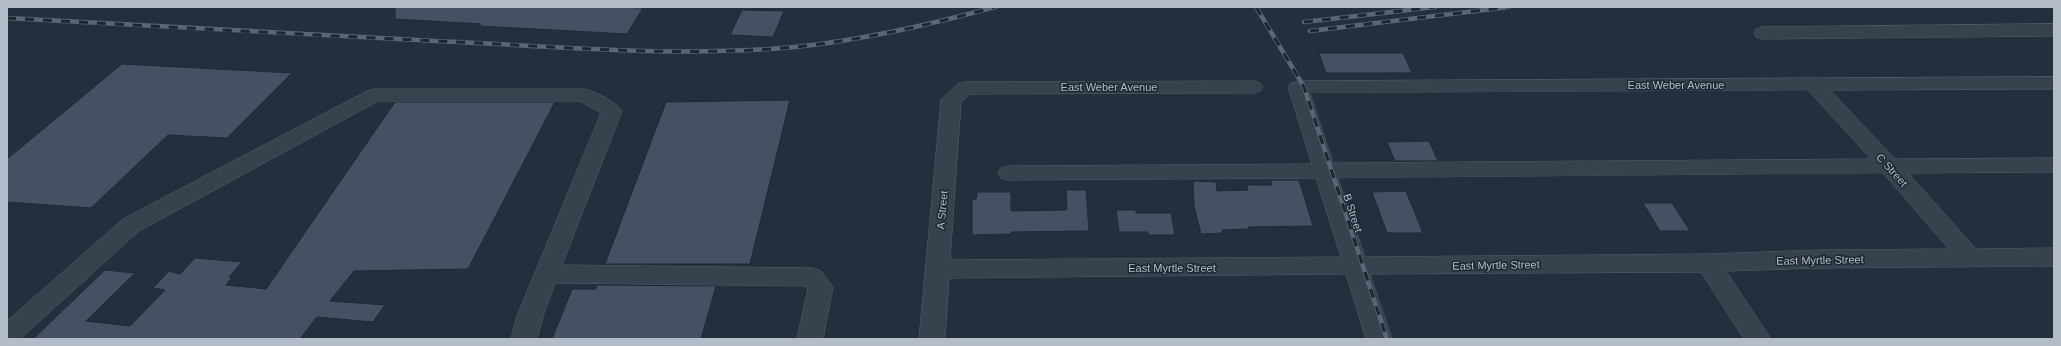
<svg xmlns="http://www.w3.org/2000/svg" width="2061" height="346" font-family="Helvetica,sans-serif">
<style>
.building{fill:#455162;stroke:#1f2835}
.lines{fill:none;stroke-linecap:round;stroke-linejoin:round}
.minor-casing{stroke:#565f6c;stroke-width:1}
.minor{fill:#38414e;fill-rule:evenodd}
.rail-casing{stroke:#5a6575;stroke-width:4.5}
.rail{stroke:#1d2633;stroke-width:3;stroke-dasharray:9;stroke-linecap:butt}
.labels{text-anchor:middle;dominant-baseline:central;stroke-width:3;stroke-linejoin:round;paint-order:stroke}
.street-label{font-size:11px;fill:#b4bcc9;stroke:#1d2633}
</style>
<rect width="100%" height="100%" fill="#242f3e"/>
<g class="building">
<polygon points="395,7 618,7 643,8 627,34 479,26 481,24 395,19"/>
<polygon points="742,10 784,11 773,37 730,35"/>
<polygon points="1319,53 1403,53 1412,73 1326,73"/>
<polygon points="122,64 292,73 227,138 168,135 91,208 7,202 7,159"/>
<polygon points="790,100 750,264 605,264 666,102"/>
<polygon points="395,102 555,102 468,269 354,271 330,301 385,305 373,322 317,317 300,339 33,339 105,270 135,273 86,321 130,326 165,290 153,288 169,271 180,274 195,258 242,262 229,277 232,277 226,285 266,289"/>
<polygon points="1429,141 1438,161 1395,161 1387,142"/>
<polygon points="1270,180 1299,180 1313,226 1248,227 1249,229 1222,230 1223,233 1201,234 1194,206 1193,181 1216,182 1217,191 1248,190 1247,185 1272,185"/>
<polygon points="1066,190 1086,190 1089,231 1011,232 1011,234 972,235 972,199 976,199 977,192 1011,192 1011,211 1067,210"/>
<polygon points="1406,191 1423,233 1387,233 1372,192"/>
<polygon points="1643,203 1672,203 1690,231 1660,231"/>
<polygon points="1116,210 1136,210 1136,213 1171,213 1175,235 1148,235 1148,232 1119,232"/>
<polygon points="597,285 716,286 701,339 552,339 572,289 596,289"/>
</g>
<g class="lines">
<g class="minor-casing">
<g id="minor">
<polygon points="2054,24 2054,36 1763,39 1756,37 1754,33 1756,29 1763,27"/>
<path d="M2054,77V89L1830,90L1895,159L2054,158V172L1908,173L1976,249L2054,248V266L1821,268L1726,271L1771,339H1744L1701,272L1370,274L1392,339H1366L1346,274L949,278L945,339H919L941,100L958,84L965,82L1253,81L1260,83L1263,87L1260,91L1253,93L970,94L961,102L950,260L1341,257L1316,178L1009,180L1001,178L998,173L1001,168L1009,166L1312,164L1288,87L1291,83L1298,81ZM1808,90L1871,159L1333,163L1310,93ZM1883,173L1949,249L1821,250L1708,254L1365,257L1338,178Z"/>
<path d="M374,89H584C596,92 615,101 622,111L562,265L812,268L821,271L833,287L823,339H797L808,289L806,286L555,283L543,316L537,339H511L517,316L601,113L580,101H378L139,231L20,339H7V321L123,219L367,91Z"/>
</g>
</g>
<use href="#minor" class="minor"/>
<g class="rail-casing">
<g id="rail">
<polyline points="1256,7 1304,87 1387,339"/>
<path d="M7,18C150,26 293,34 436,41C554,46 676,58 795,47C863,40 929,25 995,7"/>
<polyline points="1304,22 1435,7"/>
<polyline points="1310,31 1509,7"/>
</g>
</g>
<use href="#rail" class="rail"/>
</g>
<g class="labels">
<g class="street-label">
<text x="1676" y="85">East Weber Avenue</text>
<text x="1109" y="87">East Weber Avenue</text>
<text transform="translate(1892 170) rotate(48)">C Street</text>
<text transform="translate(942 210) rotate(-85)">A Street</text>
<text transform="translate(1353 213) rotate(72)">B Street</text>
<text transform="translate(1820 260) rotate(-1)">East Myrtle Street</text>
<text transform="translate(1496 265) rotate(-1)">East Myrtle Street</text>
<text x="1172" y="268">East Myrtle Street</text>
</g>
</g>
<rect width="2061" height="346" fill="none" stroke="#b4bcc9" stroke-width="16"/>
</svg>
